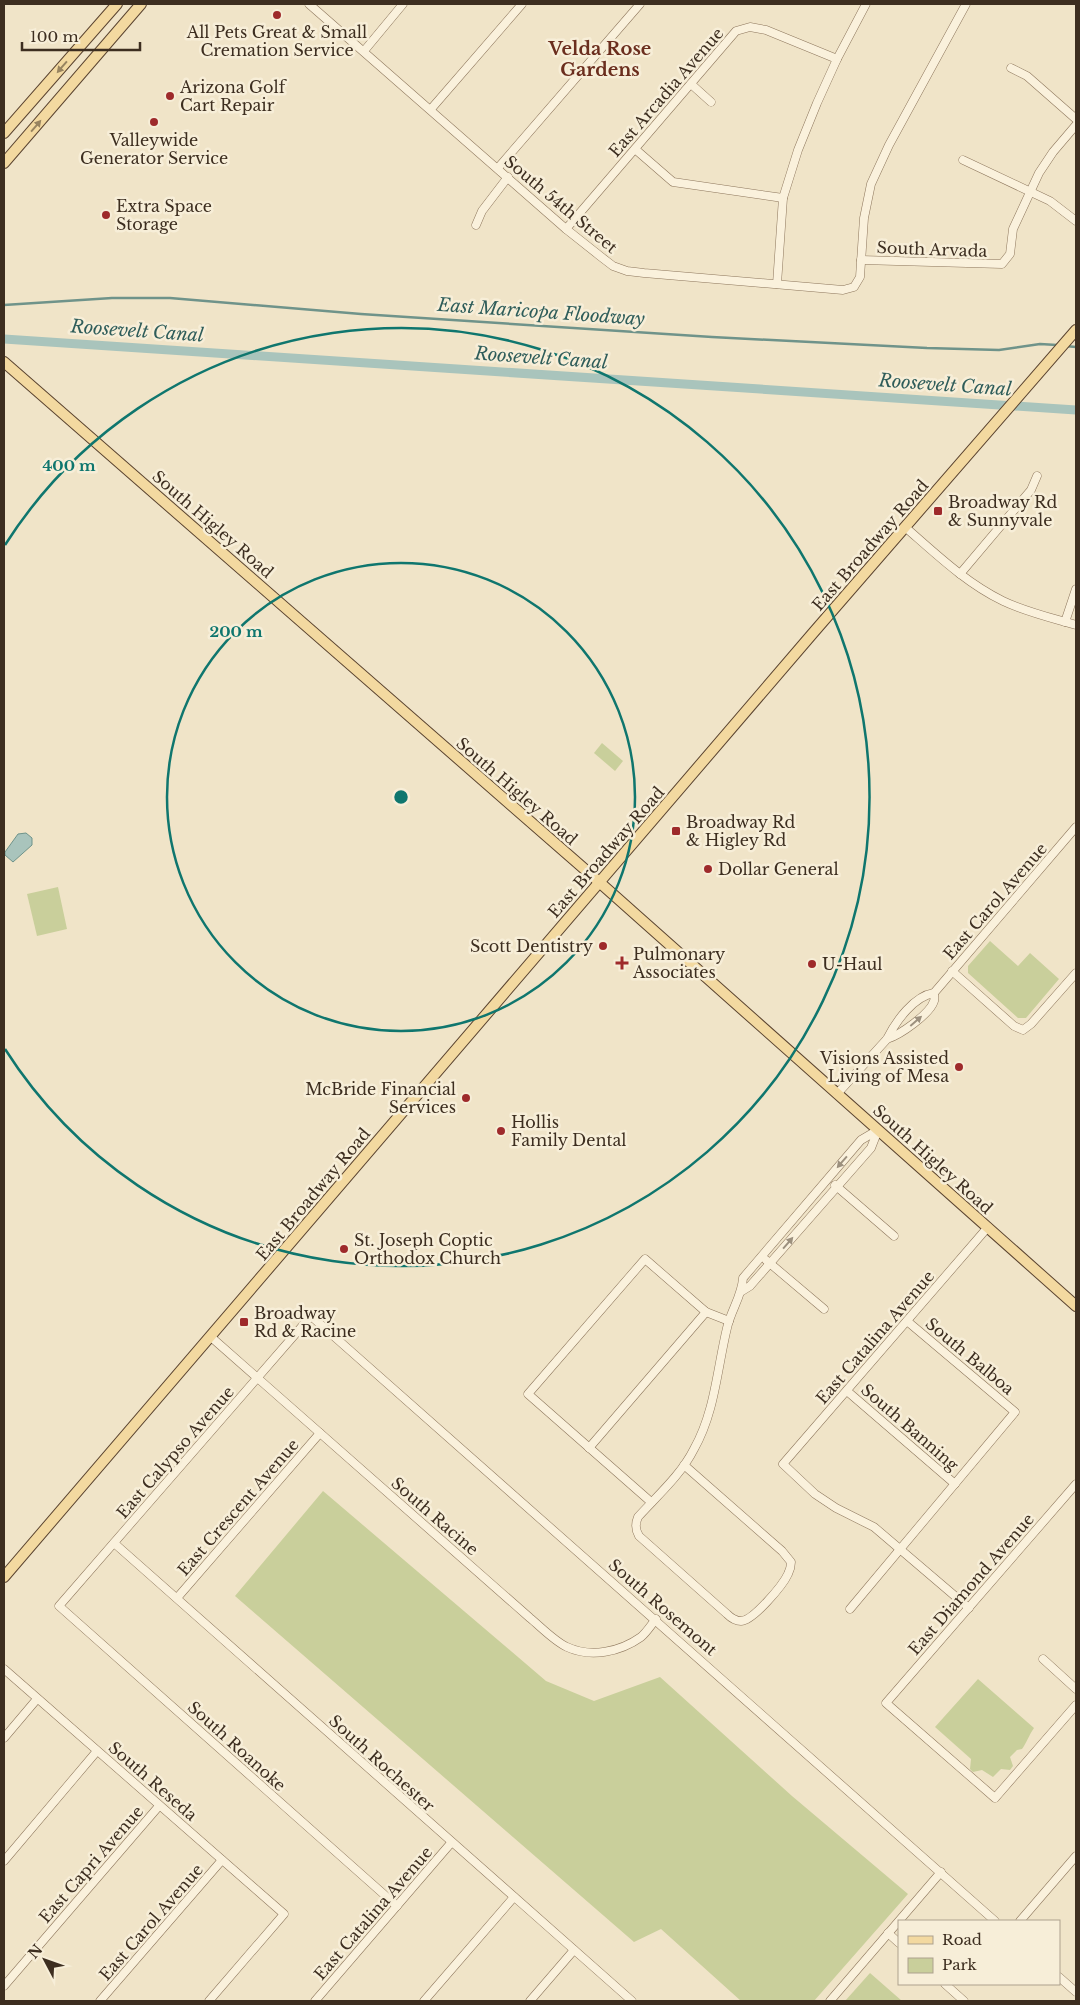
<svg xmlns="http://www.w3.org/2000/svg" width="1080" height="2005" font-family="'Libre Baskerville',serif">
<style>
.green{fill:#c9cf9b}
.water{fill:#a9c4bc;stroke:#6f938a}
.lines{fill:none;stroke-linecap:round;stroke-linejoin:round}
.stream{stroke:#6f938a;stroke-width:2.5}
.canal{stroke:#a9c4bc;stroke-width:9}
.minor-casing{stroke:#8d765c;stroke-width:9}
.major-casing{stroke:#5b4430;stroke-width:12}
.minor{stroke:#faf1dc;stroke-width:8}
.major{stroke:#f3d9a0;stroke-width:10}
.oneway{fill:#988460}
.oneway2{fill:#9c907e}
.ring{fill:none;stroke:#0f766e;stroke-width:2.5}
.poi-dot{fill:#9e2a2b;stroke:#f7eed8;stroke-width:2}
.labels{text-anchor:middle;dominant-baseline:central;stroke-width:5;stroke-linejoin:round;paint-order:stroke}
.poi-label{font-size:16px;fill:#3d2e20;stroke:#f7eed8;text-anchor:start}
.street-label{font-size:16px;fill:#3d2e20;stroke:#f7eed8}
.neighbourhood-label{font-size:18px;font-weight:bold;fill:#6b2e1e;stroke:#f7eed8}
.water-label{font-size:18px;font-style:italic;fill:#2f5d5a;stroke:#f7eed8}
.centre{fill:#0f766e;stroke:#f7eed8;stroke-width:2.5}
.ring-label{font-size:15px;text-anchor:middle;font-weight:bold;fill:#0f766e;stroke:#f7eed8;stroke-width:5;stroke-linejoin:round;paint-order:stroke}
</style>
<rect width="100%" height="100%" fill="#f0e4c8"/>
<g class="green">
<polygon points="602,743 623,761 615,771 594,753"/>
<polygon points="58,887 67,929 37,936 27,894"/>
<polygon points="990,941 1018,966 1030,953 1059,979 1026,1018 1018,1018 968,973 968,966"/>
<polygon points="323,1491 546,1681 594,1701 660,1677 792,1796 908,1894 814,2001 741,2001 661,1929 634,1942 235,1596"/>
<path d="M978,1679L1034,1728C1029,1735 1026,1744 1022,1749L1017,1750L1010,1757L1013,1766L1010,1770L1001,1769L993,1777L982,1770L973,1772L970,1769L971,1759L935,1727Z"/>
<polygon points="870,1973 902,2001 845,2001"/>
</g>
<polygon class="water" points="26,833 32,838 32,845 13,862 5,855 5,852 18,834"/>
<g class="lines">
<g class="stream">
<polyline points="4,305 112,298 170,298 361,314 712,337 927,348 999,350 1040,344 1057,345"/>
<polyline points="1065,346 1076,347"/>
</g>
<polyline class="canal" points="4,339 1076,410"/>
<g class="minor-casing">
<g id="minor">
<polyline points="309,4 566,229 600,256 613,266 627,271 644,273 843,290 854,287 860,277 864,218 871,184 889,145 966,4"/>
<polyline points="364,51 403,4"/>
<polyline points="1011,68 1027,76 1076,119"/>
<polyline points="691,84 711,102"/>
<polyline points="431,109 522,4"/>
<polyline points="635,149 673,182 783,198"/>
<polyline points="963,160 1050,201 1076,221"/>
<polyline points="498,168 640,4"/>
<polyline points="476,225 482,211 508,177"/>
<polyline points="566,229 736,31 750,27 766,30 837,59"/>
<polyline points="861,260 1002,264 1010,254 1013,229 1039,173 1053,152 1076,125"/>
<polyline points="777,284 783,198 798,150 817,103 837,59 866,4"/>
<path d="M905,527C936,554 966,583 1003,601C1026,612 1052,618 1076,625"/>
<polyline points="960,574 1031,490 1037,476"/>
<polyline points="1065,622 1076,589"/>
<polyline points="952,971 1014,1026 1023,1030 1031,1024 1076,973"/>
<path d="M887,1039C900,1035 930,1014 934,1001C935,999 934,996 934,993L1076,827"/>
<path d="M837,1094L887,1039C896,1021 914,996 934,993"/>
<polyline points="835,1185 894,1236"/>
<polyline points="766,1260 824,1309"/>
<polyline points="742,1291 750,1286 871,1148 878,1130"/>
<path d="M211,1337L530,1618C541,1627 554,1641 567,1647C591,1658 620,1652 641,1637C647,1632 651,1625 656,1619"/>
<polyline points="847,1391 955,1484"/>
<polyline points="589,1448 706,1312"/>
<path d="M684,1465L782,1551L791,1562C791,1567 790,1570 788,1574C783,1585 753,1621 741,1621C735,1621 731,1618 727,1614L639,1536C635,1529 635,1524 638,1517C657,1496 681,1475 694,1449C715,1412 717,1369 727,1328C731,1310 742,1296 743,1278L861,1140L878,1130"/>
<polyline points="1076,1484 886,1703 995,1798 1076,1705"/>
<polyline points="651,1502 528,1394 645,1259 706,1312 729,1321"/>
<polyline points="114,1543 632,2001"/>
<polyline points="177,1598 320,1433"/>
<polyline points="969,1608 874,1527 836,1508 815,1494 783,1464 988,1227"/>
<polyline points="850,1609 1015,1412 907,1321"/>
<polyline points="1043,1659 1076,1689"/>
<polyline points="4,1669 284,1914 209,2001"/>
<polyline points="4,1738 37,1699"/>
<polyline points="4,1861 97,1751"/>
<polyline points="397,1906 59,1606 311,1316 995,1921"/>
<polyline points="1020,1921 1076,1856"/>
<polyline points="888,1933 899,1943"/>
<polyline points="1059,1977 1076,1992"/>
<polyline points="945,1984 964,2001"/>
<polyline points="4,1986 159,1806"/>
<polyline points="100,2001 222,1860"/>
<polyline points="315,2001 451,1843"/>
<polyline points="424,2001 514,1897"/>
<polyline points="530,2001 574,1950"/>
<polyline points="830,2001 941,1872"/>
</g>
</g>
<g class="major-casing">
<g id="major">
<polyline points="4,133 117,4"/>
<polyline points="4,163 141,4"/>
<polyline points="4,362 589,873 1076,1306"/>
<polyline points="4,1577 813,633 1076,330"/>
</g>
</g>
<use href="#minor" class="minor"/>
<use href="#major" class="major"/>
</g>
<defs><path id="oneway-solid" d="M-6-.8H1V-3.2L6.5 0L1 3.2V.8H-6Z" transform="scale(1.25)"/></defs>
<g class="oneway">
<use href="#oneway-solid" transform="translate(62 67) rotate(131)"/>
<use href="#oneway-solid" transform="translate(36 126) rotate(-49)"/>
</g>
<g class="oneway2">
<use href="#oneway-solid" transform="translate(916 1021) rotate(-41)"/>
<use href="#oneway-solid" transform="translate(842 1162) rotate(131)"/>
<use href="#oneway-solid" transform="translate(788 1243) rotate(-49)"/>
</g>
<g class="ring">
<circle cx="401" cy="797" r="234"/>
<path d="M5 545A469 469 0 1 1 5 1049"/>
</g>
<g class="poi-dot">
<circle cx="277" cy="15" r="5"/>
<circle cx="170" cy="96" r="5"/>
<circle cx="154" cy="122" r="5"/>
<circle cx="106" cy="215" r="5"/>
<rect x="933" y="506" width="10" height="10" rx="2.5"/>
<rect x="671" y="826" width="10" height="10" rx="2.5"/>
<circle cx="708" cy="869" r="5"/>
<circle cx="603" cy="946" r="5"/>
<path d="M619.5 955.5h5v5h5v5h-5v5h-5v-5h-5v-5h5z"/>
<circle cx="812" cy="964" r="5"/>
<circle cx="959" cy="1067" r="5"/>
<circle cx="466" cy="1098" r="5"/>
<circle cx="501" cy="1131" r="5"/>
<circle cx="344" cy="1249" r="5"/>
<rect x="239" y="1317" width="10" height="10" rx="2.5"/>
</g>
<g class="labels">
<g class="poi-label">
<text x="277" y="32" text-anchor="middle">All Pets Great &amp; Small<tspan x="277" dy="18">Cremation Service</tspan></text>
<text x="180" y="87">Arizona Golf<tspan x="180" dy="18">Cart Repair</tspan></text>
<text x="154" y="140" text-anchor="middle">Valleywide<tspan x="154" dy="18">Generator Service</tspan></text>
<text x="116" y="206">Extra Space<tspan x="116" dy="18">Storage</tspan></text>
<text x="948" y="502">Broadway Rd<tspan x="948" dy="18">&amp; Sunnyvale</tspan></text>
<text x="686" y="822">Broadway Rd<tspan x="686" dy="18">&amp; Higley Rd</tspan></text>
<text x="718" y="869">Dollar General</text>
<text x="593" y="946" text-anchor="end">Scott Dentistry</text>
<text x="633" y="954">Pulmonary<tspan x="633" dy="18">Associates</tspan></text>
<text x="822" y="964">U-Haul</text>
<text x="949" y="1058" text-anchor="end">Visions Assisted<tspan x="949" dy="18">Living of Mesa</tspan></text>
<text x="456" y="1089" text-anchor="end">McBride Financial<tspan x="456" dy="18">Services</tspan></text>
<text x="511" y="1122">Hollis<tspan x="511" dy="18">Family Dental</tspan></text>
<text x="354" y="1240">St. Joseph Coptic<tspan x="354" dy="18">Orthodox Church</tspan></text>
<text x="254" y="1313">Broadway<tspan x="254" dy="18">Rd &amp; Racine</tspan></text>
</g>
<g class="street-label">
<text transform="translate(666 92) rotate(-49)">East Arcadia Avenue</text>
<text transform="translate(561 204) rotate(40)">South 54th Street</text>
<text transform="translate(932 249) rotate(2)">South Arvada</text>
<text transform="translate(213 524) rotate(41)">South Higley Road</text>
<text transform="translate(870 545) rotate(-49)">East Broadway Road</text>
<text transform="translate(517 791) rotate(41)">South Higley Road</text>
<text transform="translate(606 852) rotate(-49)">East Broadway Road</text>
<text transform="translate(995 901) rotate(-49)">East Carol Avenue</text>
<text transform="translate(933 1159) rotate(42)">South Higley Road</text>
<text transform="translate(313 1194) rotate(-50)">East Broadway Road</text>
<text transform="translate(875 1337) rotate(-49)">East Catalina Avenue</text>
<text transform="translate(970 1356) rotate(40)">South Balboa</text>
<text transform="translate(910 1427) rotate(41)">South Banning</text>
<text transform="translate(175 1452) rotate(-49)">East Calypso Avenue</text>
<text transform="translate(238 1507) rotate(-49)">East Crescent Avenue</text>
<text transform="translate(435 1516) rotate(41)">South Racine</text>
<text transform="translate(971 1584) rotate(-49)">East Diamond Avenue</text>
<text transform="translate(663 1607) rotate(41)">South Rosemont</text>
<text transform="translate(237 1746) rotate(42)">South Roanoke</text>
<text transform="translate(382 1763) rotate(42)">South Rochester</text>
<text transform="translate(153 1781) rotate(41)">South Reseda</text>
<text transform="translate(91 1864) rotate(-49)">East Capri Avenue</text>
<text transform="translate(373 1913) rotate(-49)">East Catalina Avenue</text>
<text transform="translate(151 1922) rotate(-49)">East Carol Avenue</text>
</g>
<g class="neighbourhood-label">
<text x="600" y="49">Velda Rose<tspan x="600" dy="21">Gardens</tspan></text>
</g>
<g class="water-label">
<text transform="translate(541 312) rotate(4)">East Maricopa Floodway</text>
<text transform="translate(137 331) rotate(4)">Roosevelt Canal</text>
<text transform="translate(541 358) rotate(4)">Roosevelt Canal</text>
<text transform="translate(945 385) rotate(4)">Roosevelt Canal</text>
</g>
</g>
<circle cx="401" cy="797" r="8" class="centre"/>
<g class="ring-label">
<text x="69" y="471">400 m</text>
<text x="236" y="637">200 m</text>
</g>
<rect width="1080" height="2005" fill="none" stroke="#3d2e20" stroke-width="10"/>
<rect x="898" y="1920" width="162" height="65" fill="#f7eed8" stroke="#ada18e"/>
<rect x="908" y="1936" width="25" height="8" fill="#f3d9a0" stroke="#ada18e"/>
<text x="942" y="1945" font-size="15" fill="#3d2e20">Road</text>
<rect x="908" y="1958" width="25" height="15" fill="#c9cf9b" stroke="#ada18e"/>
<text x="942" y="1970" font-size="15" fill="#3d2e20">Park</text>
<g transform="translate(45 1960) rotate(311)" stroke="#f7eed8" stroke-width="4" paint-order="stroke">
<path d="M0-4L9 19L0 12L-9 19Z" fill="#3d2e20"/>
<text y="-8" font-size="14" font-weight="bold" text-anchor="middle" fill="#3d2e20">N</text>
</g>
<path d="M22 42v8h118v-8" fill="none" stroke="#3d2e20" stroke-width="2.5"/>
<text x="30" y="42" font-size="15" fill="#3d2e20" stroke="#f7eed8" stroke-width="4" paint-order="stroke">100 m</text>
</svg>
